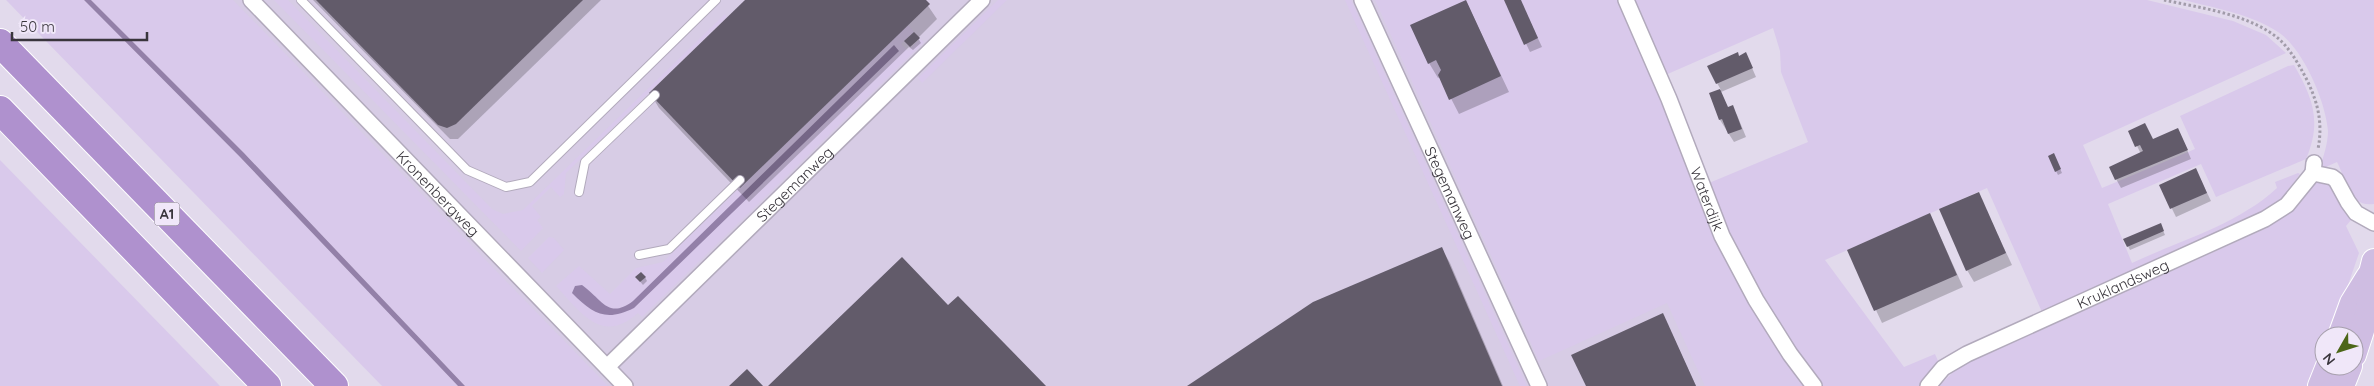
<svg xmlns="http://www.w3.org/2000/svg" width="2374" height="386" font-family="Quicksand,sans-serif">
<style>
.built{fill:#d7cce5}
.green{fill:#d9c9eb}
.water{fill:#9380a8}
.shadow{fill:#0003}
.building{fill:#625b6a}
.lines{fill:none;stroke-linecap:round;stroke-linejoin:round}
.service-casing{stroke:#b2aabc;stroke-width:10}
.minor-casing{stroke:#b2aabc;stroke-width:18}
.primary-casing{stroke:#fff;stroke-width:26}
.motorway-casing{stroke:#fff;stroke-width:30}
.path{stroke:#a29caa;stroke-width:3;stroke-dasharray:2.5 2.5;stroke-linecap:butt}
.service{stroke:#fff;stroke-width:8}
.minor{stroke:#fff;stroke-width:15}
.primary{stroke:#cfbde2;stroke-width:24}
.motorway{stroke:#af91ce;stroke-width:28}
.labels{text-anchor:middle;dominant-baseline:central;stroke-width:5;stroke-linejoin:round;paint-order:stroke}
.shield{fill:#f0e7f9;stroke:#706a75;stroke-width:1}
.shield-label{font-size:14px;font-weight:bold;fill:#39353c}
.street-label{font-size:15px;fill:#39353c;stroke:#f0e7f9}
</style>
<rect width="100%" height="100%" fill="#e2daec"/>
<polygon class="built" points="199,0 1547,0 1716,386 576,386"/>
<g class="green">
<polygon points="6,0 84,0 240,157 458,386 382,386"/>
<polygon points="91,0 233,0 608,386 465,386 244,153"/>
<polygon points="274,0 288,0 492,209 503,214 523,210 725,14 727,17 566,173 564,194 560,197 551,187 532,206 541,217 537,220 543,228 521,251"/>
<polygon points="998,0 1007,0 922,83 918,78"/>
<polygon points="1345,0 1351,0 1527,386 1520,386"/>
<polygon points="1375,0 1621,0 1695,175 1808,386 1705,386 1667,303 1539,361"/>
<path d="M1631,0H2147L2233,21L2266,35L2286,53L2083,145L2102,188L2195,149L2180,116L2288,66L2294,65C2313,98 2322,122 2306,159L2216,197L2201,164L2108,204L2132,263C2181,240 2237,225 2277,188L2275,182L2298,173L2300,174L2282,199L2259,216L2042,312L1987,188L1825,260L1904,367L1935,354L1938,361L1919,386H1819L1742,267L1709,183L1808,142L1781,72L1780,51L1773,28L1663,76Z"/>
<path d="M2184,0H2374V204C2349,208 2346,179 2337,162L2328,166L2323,170L2320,168C2323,157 2328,144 2328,131C2326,102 2303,48 2278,32C2251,14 2214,8 2184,0Z"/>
<path d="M908,25L914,32L901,44L908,51L920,39L924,42L642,317L638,313C602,345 581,313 556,286L579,266L610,294L636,268L663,262Z"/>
<polygon points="0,160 220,386 0,386"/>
<polygon points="2314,183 2332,183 2343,208 2351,220 2346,226 2359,253 2336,320 2335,336 2324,336 2324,362 2314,386 1939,386 1956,369 1970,362 2267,228 2288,213"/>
<polygon points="549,237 554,238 564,250 542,273 528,258"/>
</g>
<g class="water">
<polygon points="84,0 91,0 244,153 465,386 458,386 240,157"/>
<path d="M894,45L899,51L634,308C606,322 593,314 572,293L575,286L582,285C602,299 608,320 633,301Z"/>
</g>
<g class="shadow">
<polygon points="313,0 601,0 458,139 450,139"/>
<polygon points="746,0 924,0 937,19 918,38 921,43 913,50 909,47 749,202 659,108 650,93"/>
<polygon points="1505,0 1520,0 1542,47 1530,52"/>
<polygon points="1466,1 1509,92 1459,114 1440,77 1438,78 1429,63"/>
<polygon points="1746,54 1756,77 1721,92 1728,109 1732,107 1737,115 1746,137 1734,142 1720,120 1711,94 1721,90 1717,83 1739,57"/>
<polygon points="2130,132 2153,141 2182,138 2191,159 2121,188 2110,168 2141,154"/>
<polygon points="2056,159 2062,173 2058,175 2056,171"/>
<polygon points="2200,178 2211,201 2176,217 2161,186"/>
<polygon points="1978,193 2012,265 1974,282 1967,270"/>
<polygon points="2161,226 2165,235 2130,250 2125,240"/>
<polygon points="1936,227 1963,287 1882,323 1848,250"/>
<polygon points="1442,249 1450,263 1503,386 1189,386"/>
<polygon points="645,277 647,281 643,285 637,278"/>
<polygon points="1663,315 1696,386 1587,386"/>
</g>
<g class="building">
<polygon points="316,0 583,0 456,124 447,128 438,125"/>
<polygon points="745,0 926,0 930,4 740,188 649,93"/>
<polygon points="1466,0 1501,76 1449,100 1438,75 1441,70 1436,60 1428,64 1410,25"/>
<polygon points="1504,0 1521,0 1538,38 1524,45"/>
<polygon points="914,32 920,38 910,47 904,41"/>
<polygon points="1738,52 1739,56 1746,52 1753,68 1716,84 1707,66"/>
<polygon points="1720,89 1728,107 1733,105 1742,129 1728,134 1722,119 1719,120 1709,93"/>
<polygon points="2145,123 2153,139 2178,128 2188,150 2115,180 2109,167 2143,151 2140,145 2135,147 2128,131"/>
<polygon points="2054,153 2061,169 2055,172 2048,156"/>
<polygon points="2196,168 2207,193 2170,209 2159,185"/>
<polygon points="1979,192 2006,253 1966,271 1939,209"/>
<polygon points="1930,213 1957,275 1874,311 1847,250"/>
<polygon points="2161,223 2164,231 2127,247 2123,239"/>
<polygon points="1442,247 1502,386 1187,386 1313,302"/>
<polygon points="902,257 948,305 958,296 1046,386 768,386"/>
<polygon points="641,272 646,277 640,282 635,277"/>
<polygon points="1663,313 1696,386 1586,386 1571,355"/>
<polygon points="747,369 763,386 729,386"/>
</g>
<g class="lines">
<g class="service-casing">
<g id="service">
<polyline points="301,0 467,170 506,187 530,182 716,0"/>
<polyline points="579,192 585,162 655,95"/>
<polyline points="639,255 669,249 740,180"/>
</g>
</g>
<g class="minor-casing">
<g id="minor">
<path id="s1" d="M251,0L625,386"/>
<path id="s2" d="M1362,0L1539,386"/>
<path id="s3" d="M1626,0L1669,99L1722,236L1756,300L1790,354L1814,386"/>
<polyline points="2314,163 2313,173 2332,177 2336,180 2348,202 2356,213 2374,223"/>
<path id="s4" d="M607,367L982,0"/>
<path id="s5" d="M1928,386L1943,368L1967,354L2265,219L2287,205L2313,173"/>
</g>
</g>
<g class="primary-casing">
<g id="primary">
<polyline points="2340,336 2352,303 2368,277"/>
<polyline points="2354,355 2368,312 2371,273 2374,261"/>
<polyline points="2320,386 2328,366"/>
<polyline points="2342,386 2350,366"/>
</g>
</g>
<g class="motorway-casing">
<g id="motorway">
<polyline points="0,43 334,386"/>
<polyline points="0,110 267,386"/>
</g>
</g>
<path class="path" d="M2164,0C2201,8 2249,14 2279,39C2291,50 2299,65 2307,80C2318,103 2323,123 2318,149"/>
<use href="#service" class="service"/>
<use href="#minor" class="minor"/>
<use href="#primary" class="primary"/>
<use href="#motorway" class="motorway"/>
</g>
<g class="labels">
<rect class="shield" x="154.5" y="202.5" width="25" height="23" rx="4"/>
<g class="shield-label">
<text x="167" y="214">A1</text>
</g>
<g class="street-label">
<text stroke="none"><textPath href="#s4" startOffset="262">Stegemanweg</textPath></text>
<text stroke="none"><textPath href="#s1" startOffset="269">Kronenbergweg</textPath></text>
<text stroke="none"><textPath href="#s2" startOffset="212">Stegemanweg</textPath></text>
<text stroke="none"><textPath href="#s3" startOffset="215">Waterdijk</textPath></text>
<text stroke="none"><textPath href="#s5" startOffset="222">Kruklandsweg</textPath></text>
</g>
</g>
<g transform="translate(2339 351) rotate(231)"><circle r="24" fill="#f0e7f9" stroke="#a7a0ad"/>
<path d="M0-4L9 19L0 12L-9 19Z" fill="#4c6618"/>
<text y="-8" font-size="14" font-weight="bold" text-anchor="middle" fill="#39353c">N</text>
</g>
<path d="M12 32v8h135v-8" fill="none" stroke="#39353c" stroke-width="2.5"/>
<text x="20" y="32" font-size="15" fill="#39353c" stroke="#f0e7f9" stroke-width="4" paint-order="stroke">50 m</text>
</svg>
